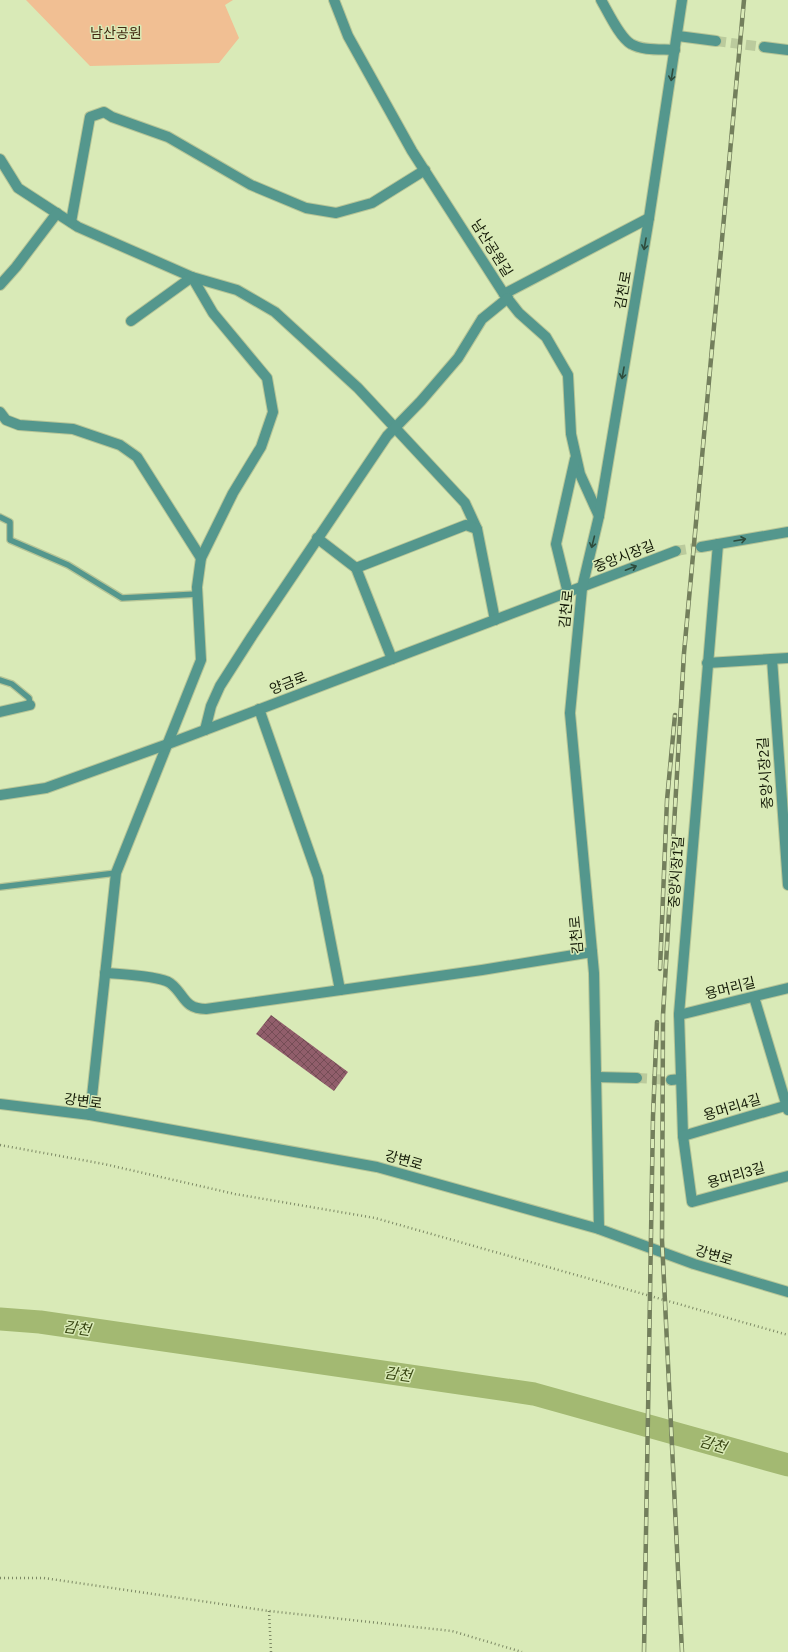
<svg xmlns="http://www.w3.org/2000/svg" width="788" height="1652" font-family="Arial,'Noto Sans KR',sans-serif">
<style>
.green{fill:#f1bf93}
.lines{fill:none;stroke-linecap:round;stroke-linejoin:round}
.river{stroke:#a3b972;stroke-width:23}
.building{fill:url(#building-cross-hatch)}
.minor-tunnel{stroke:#bbcb9d;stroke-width:10;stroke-dasharray:10 5;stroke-linecap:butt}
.tertiary-tunnel{stroke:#bbcb9d;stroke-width:10;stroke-dasharray:10 5;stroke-linecap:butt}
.service-casing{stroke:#b6c597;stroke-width:8}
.minor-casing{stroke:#b6c597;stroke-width:12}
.tertiary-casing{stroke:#b6c597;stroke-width:12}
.path{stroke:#7d8965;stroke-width:2.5;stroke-dasharray:1 3;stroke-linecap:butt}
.service{stroke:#54978d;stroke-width:5.5}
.minor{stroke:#54978d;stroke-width:10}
.tertiary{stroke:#54978d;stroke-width:10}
.rail-casing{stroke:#737f5c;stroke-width:4.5}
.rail{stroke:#d9eab7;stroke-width:3;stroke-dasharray:9;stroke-linecap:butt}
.oneway{stroke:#2e4c3d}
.labels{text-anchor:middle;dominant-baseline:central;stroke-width:3;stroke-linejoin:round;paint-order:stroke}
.park-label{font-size:14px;fill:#432b13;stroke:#d9eab7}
.street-label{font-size:14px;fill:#141a07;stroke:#d9eab7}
.water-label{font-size:15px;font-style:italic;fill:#394713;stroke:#d9eab7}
</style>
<defs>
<pattern id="building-cross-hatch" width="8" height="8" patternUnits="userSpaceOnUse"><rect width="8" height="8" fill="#915e6b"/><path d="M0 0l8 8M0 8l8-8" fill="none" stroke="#754d56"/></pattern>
</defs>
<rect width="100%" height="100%" fill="#d9eab7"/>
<polygon class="green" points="26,0 233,0 225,5 239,38 219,63 90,66"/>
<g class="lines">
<polyline class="river" points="0,1319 40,1322 534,1394 788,1465"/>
</g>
<polygon class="building" points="271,1015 348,1072 334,1091 256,1034"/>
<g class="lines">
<polyline class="minor-tunnel" points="637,1078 671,1080"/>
<g class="tertiary-tunnel">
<polyline points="716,41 764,47"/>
<polyline points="676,551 701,547"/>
</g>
<g class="service-casing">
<g id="service">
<polyline points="0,517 10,522 10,540 68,565 122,598 198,594"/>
<polyline points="0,680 12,684 29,698 30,705"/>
<polyline points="0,887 116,873"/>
</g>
</g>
<g class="minor-casing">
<g id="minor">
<polyline points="334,0 348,36 412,151 504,294 519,313 546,337 568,375 571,434 580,474 599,516"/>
<path d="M601,0C608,12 620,38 631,44C643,51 662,49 675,50"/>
<polyline points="0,159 18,188 78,227 192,277 237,290 275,312 358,388 465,503 477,529 495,620"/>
<polyline points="71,222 90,117 104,112 112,117 168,137 251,185 306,208 336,213 372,203 425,170"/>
<polyline points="0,285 16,267 57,213"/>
<polyline points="504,294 649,218"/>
<polyline points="0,412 6,420 19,425 73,429 120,445 137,457 201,558"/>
<polyline points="317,538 356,568 392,659"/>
<polyline points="718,544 679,1014 683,1136 692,1202 788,1176"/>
<polyline points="356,568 466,525 477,529"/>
<polyline points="568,593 556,544 575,459"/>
<polyline points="772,659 788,885"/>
<polyline points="707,663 788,658"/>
<polyline points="259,709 318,877 340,990"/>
<polyline points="0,712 30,705"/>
<polyline points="205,730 211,706 220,686 252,636 387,436 421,401 458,358 482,319 508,298"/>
<path d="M105,973C119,974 160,976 170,983C185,994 183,1009 206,1009L482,970L592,952"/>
<polyline points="754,997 788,1110"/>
<polyline points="679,1015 788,988"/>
<polyline points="596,1077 637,1078"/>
<polyline points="671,1080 681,1079"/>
<polyline points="90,1115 116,873 201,660 197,587 201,558 233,493 261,447 273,412 267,378 213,313 192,277 131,321"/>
<polyline points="683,1136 788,1105"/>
</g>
</g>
<g class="tertiary-casing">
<g id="tertiary">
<polyline points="678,36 716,41"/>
<polyline points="764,47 788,50"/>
<polyline points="701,547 788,532"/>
<polyline points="0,795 46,788 168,744 676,551"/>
<polyline points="0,1104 90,1115 377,1167 599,1229 694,1264 788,1292"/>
<polyline points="599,1229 594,973 570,713 582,588 599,516 649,218 682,0"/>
</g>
</g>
<g class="path">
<polyline points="0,1145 104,1164 235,1194 375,1218 788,1335"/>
<polyline points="0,1578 44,1578 269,1611 452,1631 522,1652"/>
<polyline points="269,1611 271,1652"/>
</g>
<use href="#service" class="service"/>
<use href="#minor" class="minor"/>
<use href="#tertiary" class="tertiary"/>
<g class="rail-casing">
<g id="rail">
<polyline points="660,969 667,800 675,715"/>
<polyline points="644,1652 653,1116 657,1022"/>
<polyline points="682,1652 662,1240 663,1015 684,653 744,0"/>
</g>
</g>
<use href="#rail" class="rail"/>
</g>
<defs><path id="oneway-shaft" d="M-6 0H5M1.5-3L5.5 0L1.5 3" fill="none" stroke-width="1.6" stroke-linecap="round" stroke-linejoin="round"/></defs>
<g class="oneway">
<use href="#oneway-shaft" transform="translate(672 75) rotate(99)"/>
<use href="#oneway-shaft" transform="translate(645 244) rotate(100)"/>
<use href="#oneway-shaft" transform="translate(623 373) rotate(100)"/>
<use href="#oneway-shaft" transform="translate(740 540) rotate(-10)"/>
<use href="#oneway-shaft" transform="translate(593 542) rotate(104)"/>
<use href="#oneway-shaft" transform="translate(631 568) rotate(-21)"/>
</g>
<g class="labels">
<g class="park-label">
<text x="116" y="33">남산공원</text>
</g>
<g class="street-label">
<text transform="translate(492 248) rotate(58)">남산공원길</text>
<text transform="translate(623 290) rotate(-80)">김천로</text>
<text transform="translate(624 556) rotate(-21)">중앙시장길</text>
<text transform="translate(566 609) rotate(-84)">김천로</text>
<text transform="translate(288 683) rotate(-21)">양금로</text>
<text transform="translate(765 773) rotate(-94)">중앙시장2길</text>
<text transform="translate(676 872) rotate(-86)">중앙시장1길</text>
<text transform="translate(576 935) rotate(-95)">김천로</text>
<text transform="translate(730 988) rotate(-14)">용머리길</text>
<text transform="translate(83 1101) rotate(8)">강변로</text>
<text transform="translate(732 1107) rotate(-17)">용머리4길</text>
<text transform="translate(404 1160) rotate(16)">강변로</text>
<text transform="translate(736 1175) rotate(-16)">용머리3길</text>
<text transform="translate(714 1255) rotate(17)">강변로</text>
</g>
<g class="water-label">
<text transform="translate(77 1328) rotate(8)">감천</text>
<text transform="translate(398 1374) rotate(8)">감천</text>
<text transform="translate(713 1444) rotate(16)">감천</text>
</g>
</g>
</svg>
